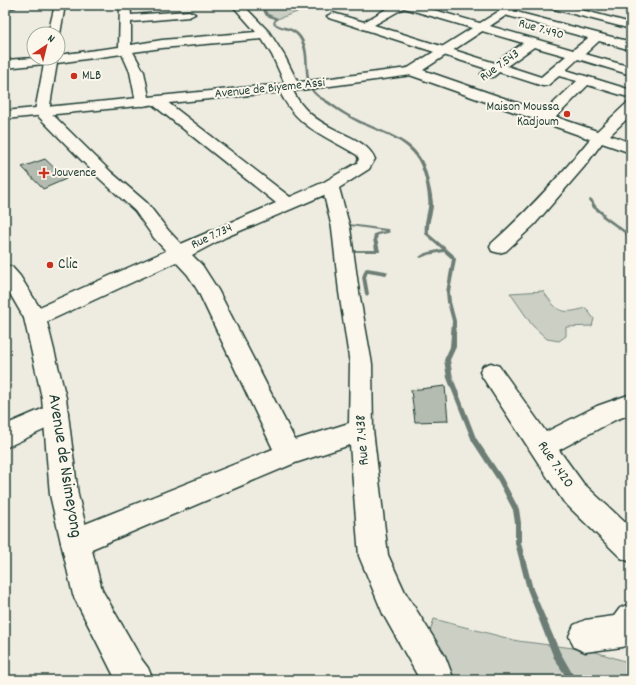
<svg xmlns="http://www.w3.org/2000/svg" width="636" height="685" font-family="Dekko,sans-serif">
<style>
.green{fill:#cbcfc4;stroke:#75867c}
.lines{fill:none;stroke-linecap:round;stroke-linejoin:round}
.stream{fill:#6c7d74;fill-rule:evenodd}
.building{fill:#b4bbb0;stroke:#1f3d34}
.minor-casing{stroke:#1f3d34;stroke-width:3}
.major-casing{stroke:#1f3d34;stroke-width:3}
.minor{fill:#fbf7ec;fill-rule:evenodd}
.major{fill:#fbf7ec;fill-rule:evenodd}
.poi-dot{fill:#c8321e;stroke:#fbf7ec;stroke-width:1.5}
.labels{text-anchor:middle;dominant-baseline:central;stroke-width:4;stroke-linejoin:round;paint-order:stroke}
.far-street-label{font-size:13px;fill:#1f3d34;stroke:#fbf7ec}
.far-poi-label{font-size:13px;fill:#1f3d34;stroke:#fbf7ec;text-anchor:start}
.poi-label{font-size:15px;fill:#1f3d34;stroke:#fbf7ec;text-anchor:start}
.street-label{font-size:15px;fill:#1f3d34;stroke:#fbf7ec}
.near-street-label{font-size:18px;fill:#1f3d34;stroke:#fbf7ec}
</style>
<rect width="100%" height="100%" fill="#eeece1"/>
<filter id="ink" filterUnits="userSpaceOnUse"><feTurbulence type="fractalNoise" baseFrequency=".025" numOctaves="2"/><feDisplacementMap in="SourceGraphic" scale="8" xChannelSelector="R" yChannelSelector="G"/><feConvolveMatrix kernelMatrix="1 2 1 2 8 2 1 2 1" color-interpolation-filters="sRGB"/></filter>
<g filter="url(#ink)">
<g class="green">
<polygon points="261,5 334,5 323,8 309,8 277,19 267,15"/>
<path d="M543,291C558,312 560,315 586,308L594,319L592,326L566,327V336L559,341L547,339L532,325L510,293Z"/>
<polygon points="434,619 518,641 589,650 631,663 631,680 447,680 428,638"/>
</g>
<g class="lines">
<g class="stream">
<path d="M260,5H262L268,14L278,18L275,23L277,24C282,27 289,27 294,30C317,44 300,77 317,94C320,97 326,99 330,102C339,109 350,116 361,121C381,131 407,137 420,157C427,167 429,183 432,195C432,197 433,201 433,204C433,214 428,221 429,234L453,254L456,259L450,292L451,302L456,321V347L450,360L453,378L476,438L502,477L519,509L521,523V543L533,589L560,652L576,680H568L554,658L527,589L515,543V523L513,510L498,481L472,441L447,378L444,360L450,347L452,321L447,302L446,292L452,259L444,252L428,255L421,258L419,257L425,253L442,249L425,234C423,220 430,210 428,198C427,186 423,167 416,157C403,138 378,132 359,123C347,117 336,110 325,102C322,100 318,98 315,95C300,81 310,57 300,40C292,26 281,32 273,23L275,19L266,16Z"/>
<polygon points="590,199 592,199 596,206 604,213 605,214 604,215 631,235 631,238 602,217 601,216 602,215 593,208 589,200"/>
<polygon points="342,223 387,229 388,229 390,232 388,233 378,235 377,239 380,251 380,252 348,252 346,251 346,250 375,250 373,239 374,234 376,233 385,231 343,225 341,224"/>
<polygon points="367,268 386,271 388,273 386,275 368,272 366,277 369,294 367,296 365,294 362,277 365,269"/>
</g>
</g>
<g class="building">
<polygon points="45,159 66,179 43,189 22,167"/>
<polygon points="445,386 448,421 415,422 411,390"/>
</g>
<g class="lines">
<g class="minor-casing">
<g id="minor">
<polygon points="5,5 16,5 15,7 5,9"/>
<polygon points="55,5 65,5 60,34 58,37 58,34 48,34"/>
<path d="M120,5H130L131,15L189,11L195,14L189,17L131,22V45L162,40L256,32L232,5H243L269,32L284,55L300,87L298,90L293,91C302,110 317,121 336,130C351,138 368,143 375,159L369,169L339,188L350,228L359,292L372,364L373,430L388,555L405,592L445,656L454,680H420L383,614L359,556L350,445L295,463L75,556L65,552L61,542L65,532L273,449L198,291L188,275L176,262L42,324L35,326L28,324L24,318L28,312L166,251L154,238L135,211L99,178L37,115L35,111L44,64L5,68V60L34,58H58V55L119,47ZM262,39L272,55L285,84L280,85L278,88C296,128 323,134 357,155L359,159L357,163L324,182L290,197L162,98L157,97L152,98L150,101L152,104L276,203L181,244L168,230L147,203L111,172L49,111L57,63L122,54L130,72L136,102L138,105L143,106L148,105L150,102L144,72L133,52L162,48ZM324,195L332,228L339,292L350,364L349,423L295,440L218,290L202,265L192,255L226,237Z"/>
<path d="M393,5H417L573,50L588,38L501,14L499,12L505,9L631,42V50L599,41L585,54L631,67V75L578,59L566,70L631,90V98L588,85L556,117L597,131L626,104L631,103V115L610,135L631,143V153L602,143L584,167L534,225L506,251L499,253L492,251L490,247L492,243C528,211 560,176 590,139L407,74L405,71L407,68H417L544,112L577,81L559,76L548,85L543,86L499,72L493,77H483L481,74L487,69L329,18L327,16L333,13L364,22ZM404,8L523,43L495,63L374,25ZM534,47L566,56L541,77L507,66Z"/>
<polygon points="545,5 563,5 631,23 631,29 546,7"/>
<polygon points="631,6 631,12 626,11 625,9 626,7"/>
<polygon points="491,363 499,366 546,432 597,406 631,394 631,414 615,420 559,450 583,483 631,528 631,562 621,558 563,501 483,378 480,372 483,366"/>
<polygon points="56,403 65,406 68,413 65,420 5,448 5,425"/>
<polygon points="631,603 631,643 622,647 585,652 574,647 569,636 574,625 585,620 614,616 620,608"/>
</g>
</g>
<g class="major-casing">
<g id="major">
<polygon points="509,5 522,5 417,74 412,75 293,91 5,119 5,111 293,83 408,68"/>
<polygon points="5,265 12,267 20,276 46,318 66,398 78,495 102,590 142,660 148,668 153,680 116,680 73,595 50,495 42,398 24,318 5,285"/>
</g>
</g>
<use href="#minor" class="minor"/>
<use href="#major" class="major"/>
</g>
</g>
<g class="poi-dot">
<circle cx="74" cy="76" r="4"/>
<circle cx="567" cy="114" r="4"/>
<path d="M42 167h4v4h4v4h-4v4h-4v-4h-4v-4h4z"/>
<circle cx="50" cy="265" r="4"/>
</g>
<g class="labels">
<g class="far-street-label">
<text transform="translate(541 30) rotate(16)">Rue 7.490</text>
<text transform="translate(500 66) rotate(-36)">Rue 7.543</text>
<text transform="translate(270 89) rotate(-6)">Avenue de Biyeme Assi</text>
<text transform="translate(212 237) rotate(-25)">Rue 7.734</text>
</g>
<g class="far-poi-label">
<text x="82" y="76">MLB</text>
<text x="559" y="107" text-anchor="end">Maison Moussa<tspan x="559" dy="15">Kadjoum</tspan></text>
<text x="52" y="173">Jouvence</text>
</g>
<g class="poi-label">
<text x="58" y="265">Clic</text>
</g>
<g class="street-label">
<text transform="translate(363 440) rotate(-94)">Rue 7.438</text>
<text transform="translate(555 465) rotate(56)">Rue 7.420</text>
</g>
<g class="near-street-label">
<text transform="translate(64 466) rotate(81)">Avenue de Nsimeyong</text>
</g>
</g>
<rect width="636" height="685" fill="none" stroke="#fbf7ec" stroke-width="20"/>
<rect x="10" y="10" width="616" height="665" fill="none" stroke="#1f3d34" stroke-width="1.5" filter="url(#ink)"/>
<g transform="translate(46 46) rotate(35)"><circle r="19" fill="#fbf7ec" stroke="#a3ada2"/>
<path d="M0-3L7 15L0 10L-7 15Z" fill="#c8321e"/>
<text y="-6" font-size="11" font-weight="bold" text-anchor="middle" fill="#1f3d34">N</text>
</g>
</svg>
